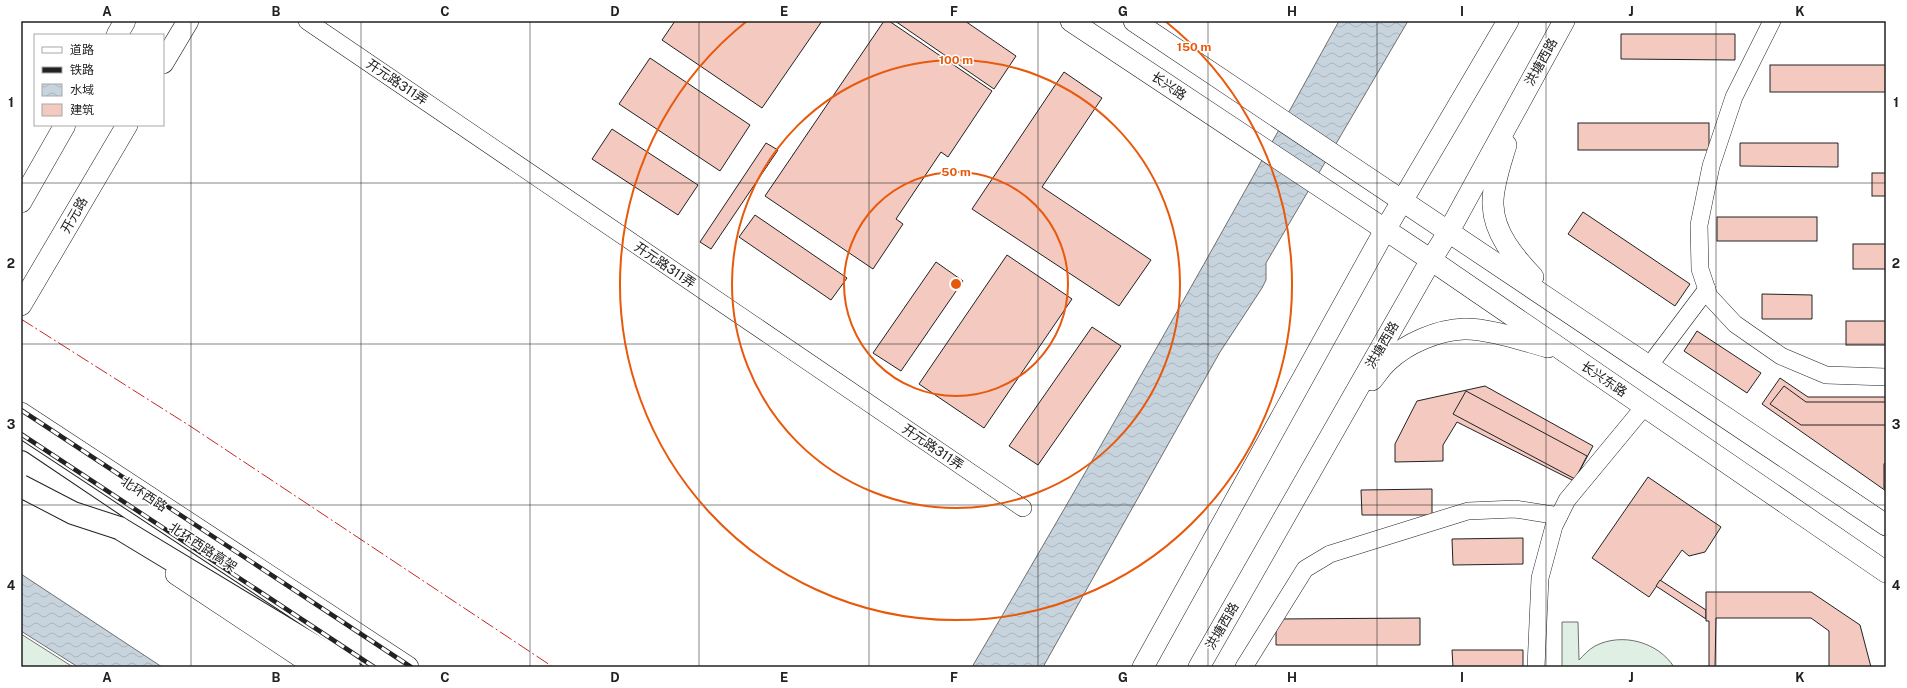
<svg xmlns="http://www.w3.org/2000/svg" width="1907" height="688" font-family="'Public Sans','Noto Sans SC',sans-serif">
<style>
.garden{fill:#e0efe3;stroke:#6f6f6f}
.water{fill:url(#water-waves);stroke:#6f6f6f}
.building{fill:#f3c9c0;stroke:#222}
.lines{fill:none;stroke-linecap:round;stroke-linejoin:round}
.minor-casing{stroke:#222;stroke-width:18}
.major-casing{stroke:#222;stroke-width:22}
.highway-casing{stroke:#222;stroke-width:24}
.minor{stroke:#fff;stroke-width:17}
.major{stroke:#fff;stroke-width:21}
.highway{stroke:#fff;stroke-width:22}
.rail-casing{stroke:#222;stroke-width:4.5}
.rail{stroke:#fff;stroke-width:3;stroke-dasharray:9;stroke-linecap:butt}
.highway-bridge-casing{stroke:#222;stroke-width:24;stroke-linecap:butt}
.highway-bridge{stroke:#fff;stroke-width:22}
.power{stroke:#c62828;stroke-width:1;stroke-dasharray:14 3 2 3;stroke-linecap:butt}
.grid{fill:none;stroke:#222;stroke-width:1;stroke-opacity:0.55}
.ring{fill:none;stroke:#e8590c;stroke-width:2}
.labels{text-anchor:middle;dominant-baseline:central;stroke-width:3;stroke-linejoin:round;paint-order:stroke}
.street-label{font-size:13px;fill:#222;stroke:#fff}
.centre{fill:#e8590c;stroke:#fff;stroke-width:2}
.ring-label{font-size:12px;text-anchor:middle;font-weight:bold;fill:#e8590c;stroke:#fff;stroke-width:3;stroke-linejoin:round;paint-order:stroke}
.neatline{fill:none;stroke:#222;stroke-width:1.5}
.grid-label{font-size:13px;text-anchor:middle;font-weight:bold;fill:#222}
</style>
<defs>
<pattern id="water-waves" width="16" height="10" patternUnits="userSpaceOnUse"><rect width="16" height="10" fill="#c7d3dd"/><path d="M0 5q4-4 8 0t8 0" fill="none" stroke="#abb5bd"/></pattern>
</defs>
<rect width="100%" height="100%" fill="#fff"/>
<g class="garden">
<path d="M1562,622H1578L1579,660C1584,655 1588,650 1595,646C1622,632 1658,642 1674,667H1562Z"/>
<polygon points="21,634 73,667 21,667"/>
</g>
<g class="water">
<path d="M1339,21H1408L1266,263V280L1262,288L1220,352L1043,667H972C1098,453 1220,238 1339,21Z"/>
<polygon points="21,574 162,667 78,667 21,631"/>
</g>
<g class="building">
<polygon points="675,21 822,21 762,108 662,40"/>
<polygon points="884,21 889,21 992,91 948,157 941,152 896,219 903,224 873,269 765,196"/>
<polygon points="895,21 965,21 1016,56 994,89"/>
<polygon points="1621,34 1735,34 1735,60 1621,59"/>
<polygon points="650,58 750,125 720,171 619,104"/>
<rect x="1770" y="65" width="116" height="27"/>
<polygon points="1064,72 1102,98 1042,187 1151,260 1119,306 972,209"/>
<rect x="1578" y="123" width="131" height="27"/>
<polygon points="612,129 698,185 678,215 592,159"/>
<polygon points="766,143 778,150 711,249 700,242"/>
<polygon points="1740,143 1838,143 1838,167 1740,166"/>
<rect x="1872" y="173" width="14" height="23"/>
<polygon points="1583,212 1690,284 1675,306 1568,234"/>
<polygon points="755,215 847,278 831,300 739,237"/>
<rect x="1717" y="217" width="100" height="24"/>
<rect x="1853" y="244" width="33" height="25"/>
<polygon points="1007,255 1072,299 984,428 919,384"/>
<polygon points="936,262 963,281 901,371 873,353"/>
<polygon points="1762,294 1812,295 1812,319 1762,319"/>
<rect x="1846" y="321" width="40" height="24"/>
<polygon points="1092,327 1121,346 1038,465 1009,446"/>
<polygon points="1697,331 1761,373 1747,393 1684,351"/>
<polygon points="1780,378 1808,397 1886,397 1886,491 1762,404"/>
<polygon points="1485,386 1593,446 1574,481 1457,422 1443,445 1443,461 1395,462 1395,444 1417,401"/>
<polygon points="1784,386 1806,402 1886,402 1886,425 1801,425 1770,404"/>
<polygon points="1466,391 1587,456 1575,479 1453,414"/>
<rect x="1884" y="464" width="2" height="24"/>
<polygon points="1648,477 1721,527 1705,552 1689,556 1682,550 1649,597 1592,558"/>
<polygon points="1432,489 1432,515 1362,515 1361,490"/>
<polygon points="1523,538 1523,564 1453,565 1452,539"/>
<polygon points="1660,580 1706,610 1706,619 1656,586"/>
<polygon points="1706,592 1811,592 1860,625 1871,667 1829,667 1829,631 1811,618 1716,618 1715,667 1709,667 1709,621 1706,621"/>
<polygon points="1420,618 1420,645 1276,645 1276,619"/>
<polygon points="1452,650 1523,650 1523,667 1453,667"/>
</g>
<g class="lines">
<g class="minor-casing">
<g id="minor">
<polyline points="307,21 1023,508"/>
<polyline points="1772,21 1734,97 1711,166 1699,225 1700,269 1709,296 1735,324 1781,356 1826,375 1886,377"/>
<polyline points="1649,366 1707,289"/>
<polyline points="1244,667 1305,569 1330,554 1468,511 1515,509 1559,516"/>
<polyline points="1536,667 1540,578 1554,526 1567,500 1644,407"/>
</g>
</g>
<g class="major-casing">
<g id="major">
<polyline points="1071,21 1431,260 1886,572"/>
<polyline points="1134,21 1886,525"/>
<polyline points="117,35 125,21"/>
<polyline points="163,63 188,21"/>
<path d="M1506,145C1501,162 1492,187 1493,205C1494,234 1515,258 1533,277"/>
<polyline points="21,202 65,125"/>
<polyline points="21,305 127,125"/>
<path d="M1372,380C1377,374 1382,366 1388,361C1407,343 1438,330 1464,329C1487,328 1525,341 1548,347"/>
<polyline points="21,413 408,667"/>
<polyline points="176,574 316,667"/>
<polyline points="1143,667 1385,230 1508,21"/>
<polyline points="1199,667 1431,260 1449,231 1564,21"/>
</g>
</g>
<g class="highway-casing">
<g id="highway">
<polyline points="21,426 386,667"/>
<polyline points="21,462 119,528 349,667"/>
</g>
</g>
<use href="#minor" class="minor"/>
<use href="#major" class="major"/>
<use href="#highway" class="highway"/>
<g class="rail-casing">
<g id="rail">
<polyline points="21,410 411,667"/>
<polyline points="21,434 374,667"/>
</g>
</g>
<use href="#rail" class="rail"/>
<g class="highway-bridge-casing">
<polyline id="highway-bridge" points="21,486 73,513 119,528"/>
</g>
<use href="#highway-bridge" class="highway-bridge"/>
<polyline class="power" points="21,319 190,426 553,667"/>
</g>
<path class="grid" d="M191,21V667M361,21V667M530,21V667M699,21V667M869,21V667M1038,21V667M1208,21V667M1377,21V667M1546,21V667M1716,21V667M21,183H1886M21,344H1886M21,505H1886"/>
<g class="ring">
<circle cx="956" cy="284" r="112"/>
<circle cx="956" cy="284" r="224"/>
<path d="M1165 21A336 336 0 1 1 747 21"/>
</g>
<g class="labels">
<g class="street-label">
<text transform="translate(1541 62) rotate(-61)">洪塘西路</text>
<text transform="translate(397 82) rotate(34)">开元路311弄</text>
<text transform="translate(1169 86) rotate(34)">长兴路</text>
<text transform="translate(74 215) rotate(-60)">开元路</text>
<text transform="translate(665 265) rotate(34)">开元路311弄</text>
<text transform="translate(1382 345) rotate(-60)">洪塘西路</text>
<text transform="translate(1604 379) rotate(34)">长兴东路</text>
<text transform="translate(933 447) rotate(34)">开元路311弄</text>
<text transform="translate(144 494) rotate(33)">北环西路</text>
<text transform="translate(203 547) rotate(33)">北环西路高架</text>
<text transform="translate(1222 626) rotate(-60)">洪塘西路</text>
</g>
</g>
<circle cx="956" cy="284" r="6" class="centre"/>
<g class="ring-label">
<text x="1194" y="51">150 m</text>
<text x="956" y="64">100 m</text>
<text x="956" y="176">50 m</text>
</g>
<rect width="1907" height="688" fill="none" stroke="#ffffff" stroke-width="44"/>
<rect x="34" y="34" width="130" height="92" fill="#ffffff" stroke="#a7a7a7"/>
<rect x="42" y="47" width="20" height="6" fill="#ffffff" stroke="#a7a7a7"/>
<text x="70" y="54" font-size="12" fill="#222222">道路</text>
<rect x="42" y="67" width="20" height="6" fill="#222222" stroke="#a7a7a7"/>
<text x="70" y="74" font-size="12" fill="#222222">铁路</text>
<rect x="42" y="84" width="20" height="12" fill="url(#water-waves)" stroke="#a7a7a7"/>
<text x="70" y="94" font-size="12" fill="#222222">水域</text>
<rect x="42" y="104" width="20" height="12" fill="#f3c9c0" stroke="#a7a7a7"/>
<text x="70" y="114" font-size="12" fill="#222222">建筑</text>
<rect x="22" y="22" width="1863" height="644" class="neatline"/>
<g class="grid-label">
<text x="107" y="16">A</text>
<text x="276" y="16">B</text>
<text x="445" y="16">C</text>
<text x="615" y="16">D</text>
<text x="784" y="16">E</text>
<text x="954" y="16">F</text>
<text x="1123" y="16">G</text>
<text x="1292" y="16">H</text>
<text x="1462" y="16">I</text>
<text x="1631" y="16">J</text>
<text x="1800" y="16">K</text>
<text x="11" y="107">1</text>
<text x="1896" y="107">1</text>
<text x="11" y="268">2</text>
<text x="1896" y="268">2</text>
<text x="11" y="429">3</text>
<text x="1896" y="429">3</text>
<text x="11" y="590">4</text>
<text x="1896" y="590">4</text>
<text x="107" y="682">A</text>
<text x="276" y="682">B</text>
<text x="445" y="682">C</text>
<text x="615" y="682">D</text>
<text x="784" y="682">E</text>
<text x="954" y="682">F</text>
<text x="1123" y="682">G</text>
<text x="1292" y="682">H</text>
<text x="1462" y="682">I</text>
<text x="1631" y="682">J</text>
<text x="1800" y="682">K</text>
</g>
</svg>
